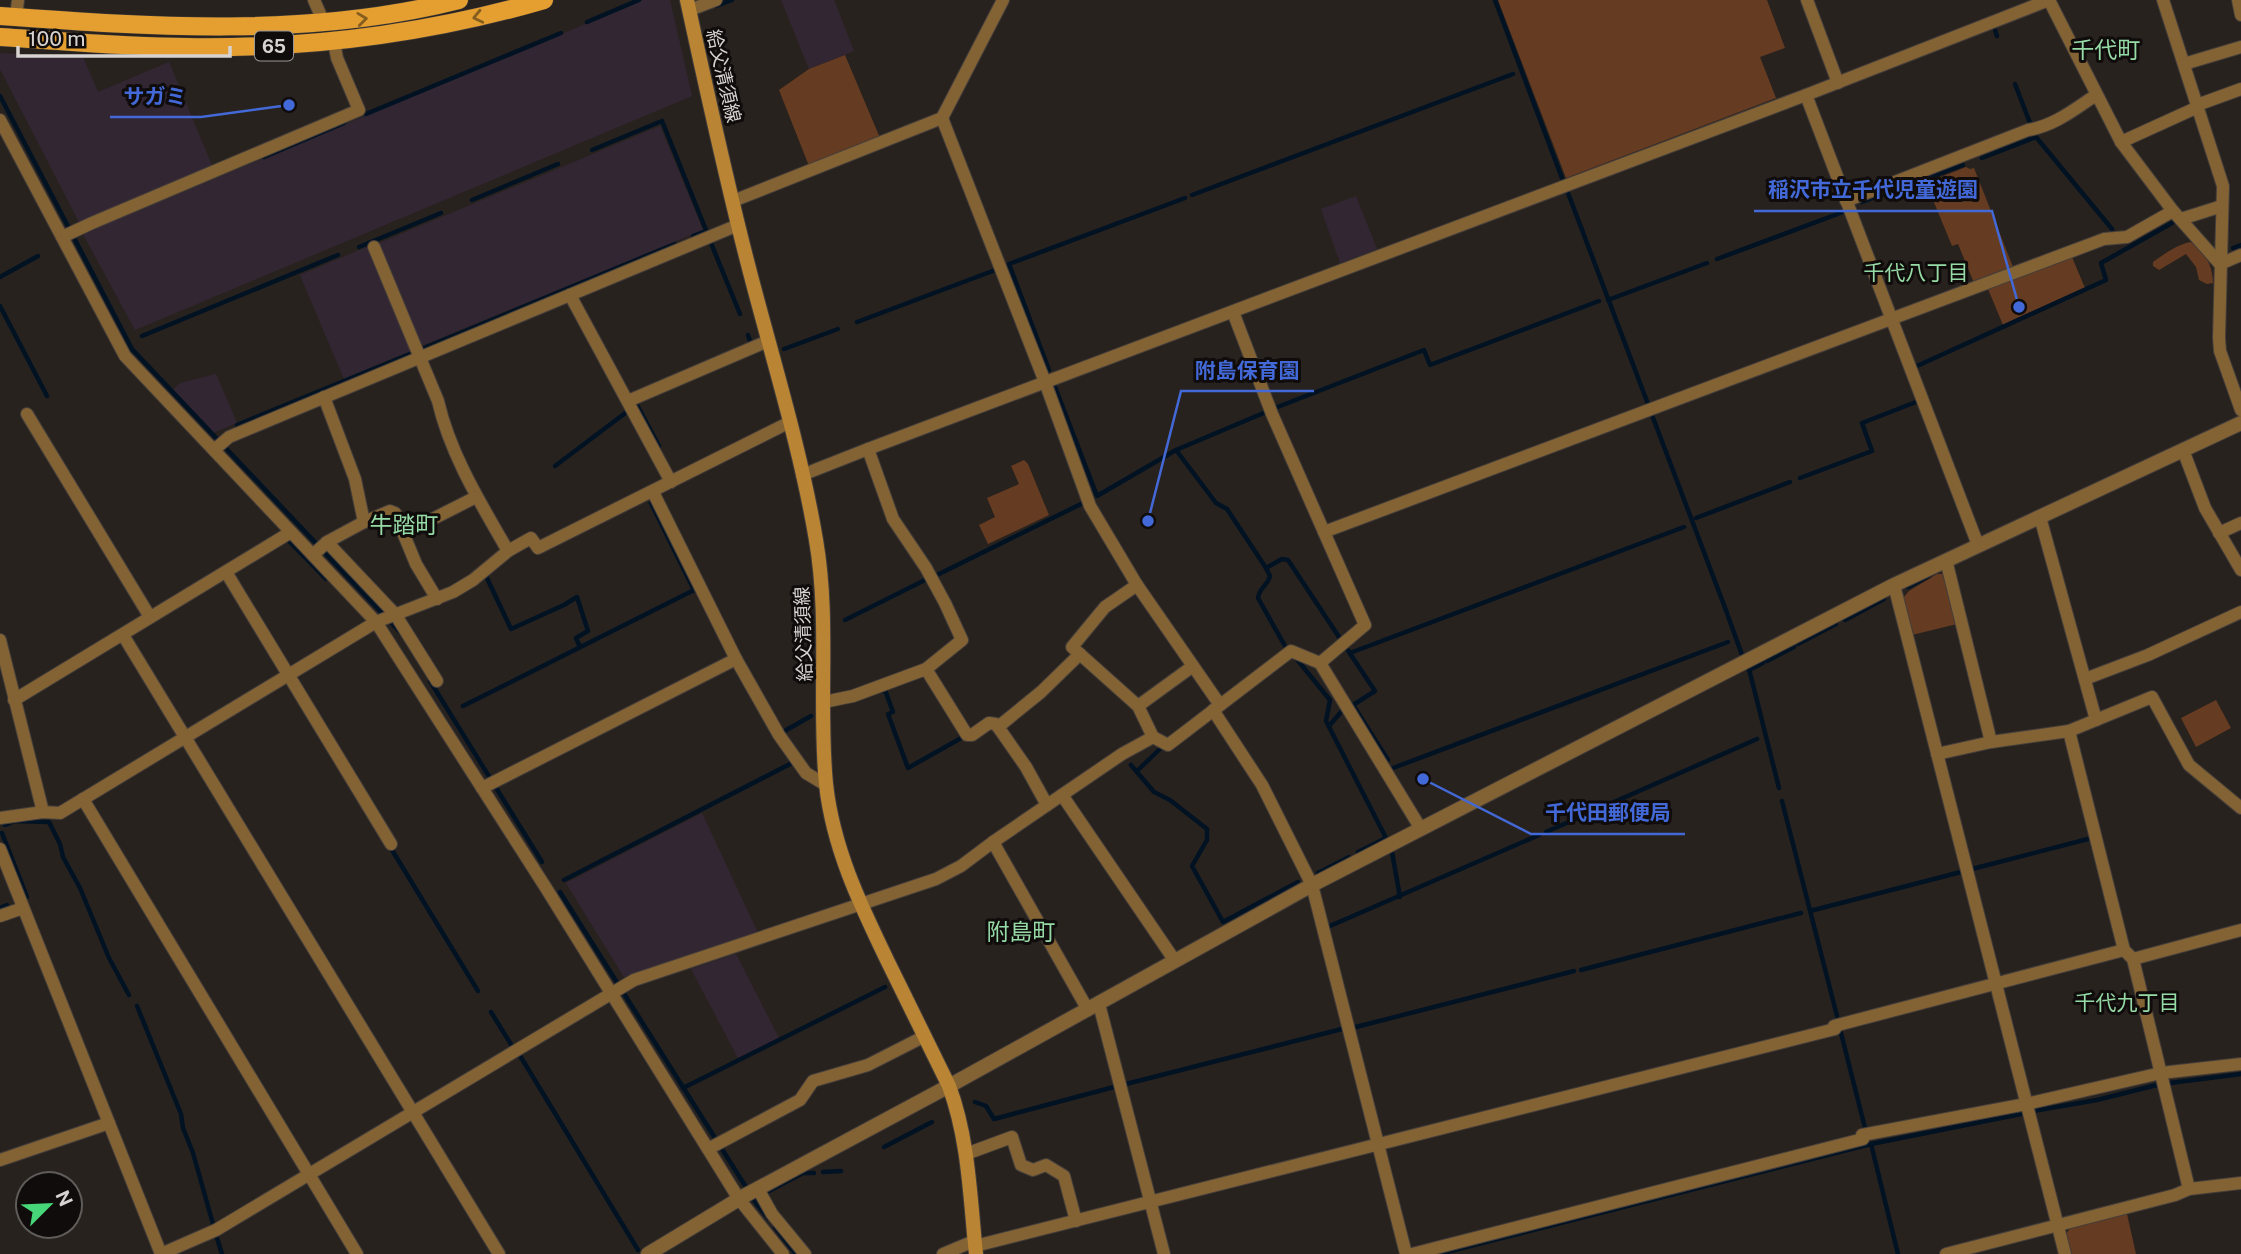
<svg xmlns="http://www.w3.org/2000/svg" width="2241" height="1254" font-family="'Public Sans','Noto Sans JP',sans-serif">
<style>
.industrial{fill:#332633}
.green{fill:#653b21}
.lines{fill:none;stroke-linecap:round;stroke-linejoin:round}
.stream{stroke:#011223;stroke-width:4.5}
.minor-casing{stroke:#443e3b;stroke-width:14}
.tertiary-casing{stroke:#443e3b;stroke-width:16}
.secondary-casing{stroke:#443e3b;stroke-width:16}
.primary-casing{stroke:#443e3b;stroke-width:19}
.minor{stroke:#836234;stroke-width:12}
.tertiary{stroke:#836234;stroke-width:14}
.secondary{stroke:#b98534;stroke-width:14}
.primary{stroke:#e49f30;stroke-width:18}
.oneway{stroke:#845d1f}
.labels{text-anchor:middle;dominant-baseline:central;stroke-width:6;stroke-linejoin:round;paint-order:stroke}
.shield{fill:#0f0c0b;stroke:#9b9796;stroke-width:2}
.shield-label{font-size:18px;font-weight:bold;fill:#d7d3d1}
.street-label{font-size:19px;fill:#d7d3d1;stroke:#0f0c0b}
.neighbourhood-label{font-size:21px;fill:#96daa6;stroke:#0f0c0b}
.quarter-label{font-size:23px;fill:#96daa6;stroke:#0f0c0b}
.leader{fill:none;stroke:#4269d7;stroke-width:2.5}
.callout-dot{fill:#4269d7;stroke:#0f0c0b;stroke-width:2.5}
.callout-label{font-size:21px;text-anchor:middle;font-weight:bold;fill:#4269d7;stroke:#0f0c0b;stroke-width:6;stroke-linejoin:round;paint-order:stroke}
</style>
<rect width="100%" height="100%" fill="#28221f"/>
<g class="industrial">
<polygon points="643,0 670,0 692,96 135,330 83,234"/>
<polygon points="781,0 834,0 854,51 809,69"/>
<polygon points="0,53 83,57 98,92 169,62 213,168 80,224 0,69"/>
<polygon points="660,126 703,230 424,345 417,343 377,244"/>
<polygon points="1356,196 1377,249 1340,263 1321,209"/>
<polygon points="369,246 413,350 344,379 300,275"/>
<polygon points="216,374 237,423 213,433 173,390 180,383"/>
<polygon points="702,813 758,933 624,977 566,883"/>
<polygon points="736,954 779,1038 738,1058 691,969"/>
</g>
<g class="green">
<polygon points="1498,0 1767,0 1785,48 1760,57 1776,98 1566,178"/>
<polygon points="845,55 880,138 809,166 779,90 809,69"/>
<polygon points="1966,167 1970,169 1974,168 2013,267 1974,283 1958,244 1952,246 1926,183"/>
<path d="M2190,242C2205,248 2213,268 2213,283L2207,284L2199,280L2196,267L2186,254L2159,270L2153,266V262C2164,254 2177,245 2190,242Z"/>
<polygon points="2072,257 2085,288 2003,325 1988,289"/>
<polygon points="1024,460 1028,464 1049,515 988,544 979,525 995,517 987,498 1019,484 1011,466"/>
<polygon points="1937,574 1945,574 1957,624 1912,635 1903,598 1909,591"/>
<polygon points="2216,700 2231,728 2196,747 2181,718"/>
<polygon points="2127,1214 2136,1254 2072,1254 2066,1234 2071,1227"/>
</g>
<g class="lines">
<g class="stream">
<polyline points="1495,0 1562,178"/>
<polyline points="716,6 732,0"/>
<polyline points="587,22 639,0"/>
<polyline points="1995,30 1997,36"/>
<polyline points="2015,84 2030,123"/>
<polyline points="0,96 132,349 400,632"/>
<polyline points="366,114 561,33"/>
<polyline points="592,150 662,121 706,230"/>
<polyline points="264,157 344,123"/>
<polyline points="1982,158 2036,137 2112,229"/>
<polyline points="1568,193 1648,404"/>
<polyline points="1192,195 1513,74"/>
<polyline points="472,200 558,164"/>
<polyline points="1862,202 1963,165"/>
<polyline points="693,236 706,231"/>
<polyline points="711,243 740,314"/>
<polyline points="359,247 441,213"/>
<polyline points="2233,248 2241,245"/>
<polyline points="1717,259 1843,212"/>
<polyline points="0,277 38,256"/>
<polyline points="1608,300 1707,263"/>
<polyline points="0,306 47,396"/>
<polyline points="857,322 998,269"/>
<polyline points="748,335 750,341"/>
<polyline points="142,336 338,255"/>
<polyline points="424,348 675,244"/>
<polyline points="784,349 838,329"/>
<polyline points="1917,366 2106,280 2101,263 2172,223"/>
<polyline points="1049,370 1009,264 1185,198"/>
<path d="M1055,387L1097,496L1176,450L1216,503L1227,509L1266,568L1270,576C1268,586 1260,586 1258,598L1285,646"/>
<polyline points="637,405 659,446"/>
<polyline points="1275,408 1424,350 1430,365 1599,301"/>
<polyline points="1652,415 1727,613"/>
<polyline points="237,425 410,354"/>
<polyline points="1176,450 1266,412"/>
<polyline points="555,466 628,411 628,409"/>
<polyline points="1800,478 1872,451 1862,423 1916,402"/>
<polyline points="651,503 694,590"/>
<polyline points="1696,518 1790,482"/>
<polyline points="288,540 326,579"/>
<polyline points="1266,568 1282,559 1288,560 1341,640"/>
<polyline points="937,575 1083,503"/>
<polyline points="486,576 511,629 564,605 577,597 588,631 576,638 580,647"/>
<polyline points="1908,587 1929,576"/>
<polyline points="1728,616 1742,655"/>
<polyline points="845,620 925,580"/>
<polyline points="1845,620 1884,599"/>
<polyline points="1798,644 1836,624"/>
<polyline points="1347,649 1375,691 1353,705 1388,760"/>
<polyline points="1350,653 1684,527"/>
<polyline points="1295,657 1330,700 1326,721 1386,838 1358,852"/>
<polyline points="1767,661 1794,647"/>
<polyline points="1749,669 1779,788"/>
<polyline points="1749,670 1763,663"/>
<polyline points="430,681 542,862"/>
<polyline points="882,691 885,690 893,712 888,714 908,768 963,737"/>
<polyline points="463,706 694,590 697,591"/>
<polyline points="1329,726 1341,712"/>
<polyline points="781,733 811,716"/>
<polyline points="1131,765 1154,792 1170,800 1207,829 1207,840 1192,866 1223,922 1298,882"/>
<polyline points="1393,768 1728,642"/>
<polyline points="1137,771 1162,747"/>
<polyline points="1782,801 1837,1016"/>
<polyline points="5,825 15,821 49,822 60,844 63,857 80,888 109,958 129,995"/>
<polyline points="1546,832 1757,739"/>
<polyline points="2,833 27,897"/>
<polyline points="392,850 478,991"/>
<polyline points="1392,852 1400,897"/>
<polyline points="1972,869 2088,839"/>
<polyline points="1318,873 1349,857"/>
<polyline points="564,880 792,763 791,761"/>
<polyline points="560,892 756,1203 768,1218"/>
<polyline points="0,908 7,905"/>
<polyline points="1810,911 1961,872"/>
<polyline points="1330,926 1539,835"/>
<polyline points="1581,970 1801,913"/>
<polyline points="137,1006 181,1114 183,1128 193,1153 213,1224"/>
<polyline points="491,1012 512,1046"/>
<polyline points="1356,1027 1574,971"/>
<polyline points="1841,1033 1865,1128"/>
<polyline points="519,1054 638,1250"/>
<polyline points="2170,1083 2241,1074"/>
<polyline points="1126,1084 1342,1029"/>
<polyline points="683,1088 885,987"/>
<polyline points="975,1102 986,1106 994,1119 1114,1087"/>
<polyline points="2033,1111 2097,1100 2157,1085"/>
<polyline points="1871,1144 1898,1254"/>
<polyline points="884,1147 932,1122"/>
<polyline points="823,1172 841,1171"/>
<polyline points="767,1192 803,1173 814,1173"/>
<polyline points="775,1227 796,1254"/>
<polyline points="217,1238 222,1254"/>
<polyline points="1439,1254 1871,1144 2021,1114"/>
</g>
<g class="minor-casing">
<g id="minor">
<polyline points="314,0 324,23"/>
<polyline points="1807,0 1838,83"/>
<polyline points="2049,0 2121,142 2173,211 2220,264"/>
<polyline points="2163,0 2223,186 2219,338 2220,351 2241,410"/>
<polyline points="2238,0 2241,15"/>
<polyline points="690,10 716,0"/>
<polyline points="16,17 18,0"/>
<polyline points="2184,64 2241,47"/>
<polyline points="1806,95 1978,545"/>
<polyline points="2197,105 2241,89"/>
<polyline points="942,118 1045,382 1090,506 1137,585 1220,705"/>
<polyline points="0,120 125,356 376,622 546,888 739,1199 783,1254"/>
<polyline points="2121,142 2198,107"/>
<polyline points="733,201 942,118 1003,0"/>
<path d="M1846,201L2028,130C2054,126 2075,109 2096,95"/>
<polyline points="2181,219 2222,206"/>
<polyline points="62,237 92,223 359,110 337,58 334,42"/>
<path d="M374,247L438,401C450,454 481,504 508,551"/>
<polyline points="2220,264 2241,255"/>
<polyline points="570,295 671,482"/>
<polyline points="1233,312 1272,414 1365,625 1320,663"/>
<polyline points="628,401 768,341"/>
<polyline points="27,414 150,617"/>
<polyline points="214,450 229,437 738,225"/>
<polyline points="2183,450 2205,508 2241,570"/>
<polyline points="802,475 868,449 1806,95 2049,0"/>
<polyline points="653,492 736,659 779,735 806,773 826,785"/>
<polyline points="2040,517 2096,720"/>
<polyline points="364,522 390,511 395,513 407,532 404,535 416,564 437,599"/>
<polyline points="407,532 476,497"/>
<polyline points="1324,532 2104,239 2127,237 2173,211"/>
<polyline points="2219,533 2241,523"/>
<polyline points="327,542 395,614 437,681"/>
<polyline points="313,555 327,542 364,522 355,479 324,397"/>
<polyline points="1946,560 1991,742"/>
<polyline points="226,572 391,844"/>
<polyline points="1137,585 1105,607 1072,647 1138,706 1153,737"/>
<polyline points="1894,585 2065,1254"/>
<polyline points="123,635 499,1254"/>
<polyline points="0,640 43,812"/>
<polyline points="926,669 967,735 972,735 989,723 996,724 1026,767 1047,805"/>
<polyline points="2085,679 2148,655 2241,612"/>
<polyline points="14,700 291,532"/>
<polyline points="824,702 853,696 926,669 962,640 945,603 926,568 893,519 868,449"/>
<polyline points="1138,706 1193,666"/>
<polyline points="1213,710 1262,785 1312,885 1406,1254"/>
<polyline points="998,727 1041,692 1080,654"/>
<polyline points="1937,754 1991,742 2069,731"/>
<polyline points="482,788 736,659"/>
<polyline points="1062,795 1175,961"/>
<polyline points="83,799 357,1254"/>
<polyline points="0,818 43,812 60,813 376,622 453,592 473,580 508,551 531,538 538,548 790,422"/>
<polyline points="993,842 1088,1010"/>
<polyline points="0,849 161,1254"/>
<polyline points="0,916 23,908"/>
<polyline points="2133,959 2241,930"/>
<polyline points="1099,1004 1164,1254"/>
<polyline points="1834,1026 2124,950"/>
<polyline points="1862,1135 2026,1104 2161,1073 2241,1064"/>
<polyline points="708,1149 800,1100 813,1081 868,1065 925,1036"/>
<polyline points="966,1154 1012,1137 1021,1165 1033,1170 1046,1165 1064,1176 1076,1221"/>
<polyline points="0,1160 109,1123"/>
<polyline points="758,1189 772,1214 805,1254"/>
<polyline points="2189,1189 2133,959 2124,950 2069,731 2152,697 2189,765 2241,808"/>
<polyline points="975,1246 1835,1029"/>
<polyline points="161,1254 216,1230 634,980 936,879 961,866 993,842 1122,754 1153,737 1168,745 1291,651 1320,663 1421,829"/>
<polyline points="943,1254 974,1241"/>
<polyline points="1412,1254 1863,1139"/>
<polyline points="1946,1254 2175,1195 2189,1189 2241,1183"/>
</g>
</g>
<g class="tertiary-casing">
<polyline id="tertiary" points="648,1254 744,1196 949,1086 1312,885 1894,585 2241,423"/>
</g>
<g class="secondary-casing">
<path id="secondary" d="M687,0C707,92 727,185 751,276C774,364 801,451 816,540C830,621 818,703 826,784C833,849 861,906 889,964C909,1005 929,1046 949,1086C969,1140 970,1198 976,1254"/>
</g>
<g class="primary-casing">
<g id="primary">
<path d="M0,16C152,27 310,38 459,0"/>
<path d="M0,37C62,41 124,47 186,47C308,49 427,34 544,0"/>
</g>
</g>
<use href="#minor" class="minor"/>
<use href="#tertiary" class="tertiary"/>
<use href="#secondary" class="secondary"/>
<use href="#primary" class="primary"/>
</g>
<defs><path id="oneway-chevron" d="M-2-3.5L2.5 0L-2 3.5" fill="none" stroke-width="1.6" stroke-linecap="round" stroke-linejoin="round" transform="scale(1.75)"/></defs>
<g class="oneway">
<use href="#oneway-chevron" transform="translate(478 17) rotate(167)"/>
<use href="#oneway-chevron" transform="translate(362 19) rotate(-7)"/>
</g>
<g class="labels">
<rect class="shield" x="255" y="31.5" width="38" height="29" rx="5"/>
<g class="shield-label">
<text x="274" y="46">65</text>
</g>
<g class="street-label">
<text transform="translate(724 76) rotate(77)">給父清須線</text>
<text transform="translate(803 634) rotate(-92)">給父清須線</text>
</g>
<g class="neighbourhood-label">
<text x="1916" y="272">千代八丁目</text>
<text x="2127" y="1002">千代九丁目</text>
</g>
<g class="quarter-label">
<text x="2106" y="49">千代町</text>
<text x="404" y="524">牛踏町</text>
<text x="1021" y="931">附島町</text>
</g>
</g>
<path class="leader" d="M289 105L201 117H110M2019 307L1992 211H1754M1148 521L1181 391H1314M1423 779L1531 834H1685"/>
<g class="callout-dot">
<circle cx="289" cy="105" r="7"/>
<circle cx="2019" cy="307" r="7"/>
<circle cx="1148" cy="521" r="7"/>
<circle cx="1423" cy="779" r="7"/>
</g>
<g class="callout-label">
<text x="155" y="104">サガミ</text>
<text x="1873" y="197">稲沢市立千代児童遊園</text>
<text x="1247" y="378">附島保育園</text>
<text x="1608" y="820">千代田郵便局</text>
</g>
<g transform="translate(49 1205) rotate(66)"><circle r="33" fill="#0f0c0b" stroke="#5f5c5a" stroke-width="2"/>
<path d="M0-5L12 26L0 18L-12 26Z" fill="#47d779"/>
<text y="-10" font-size="19" font-weight="bold" text-anchor="middle" fill="#d7d3d1">N</text>
</g>
<path d="M18 46v10h212v-10" fill="none" stroke="#d7d3d1" stroke-width="3.5"/>
<text x="28" y="46" font-size="21" fill="#d7d3d1" stroke="#0f0c0b" stroke-width="5" paint-order="stroke">100 m</text>
</svg>
